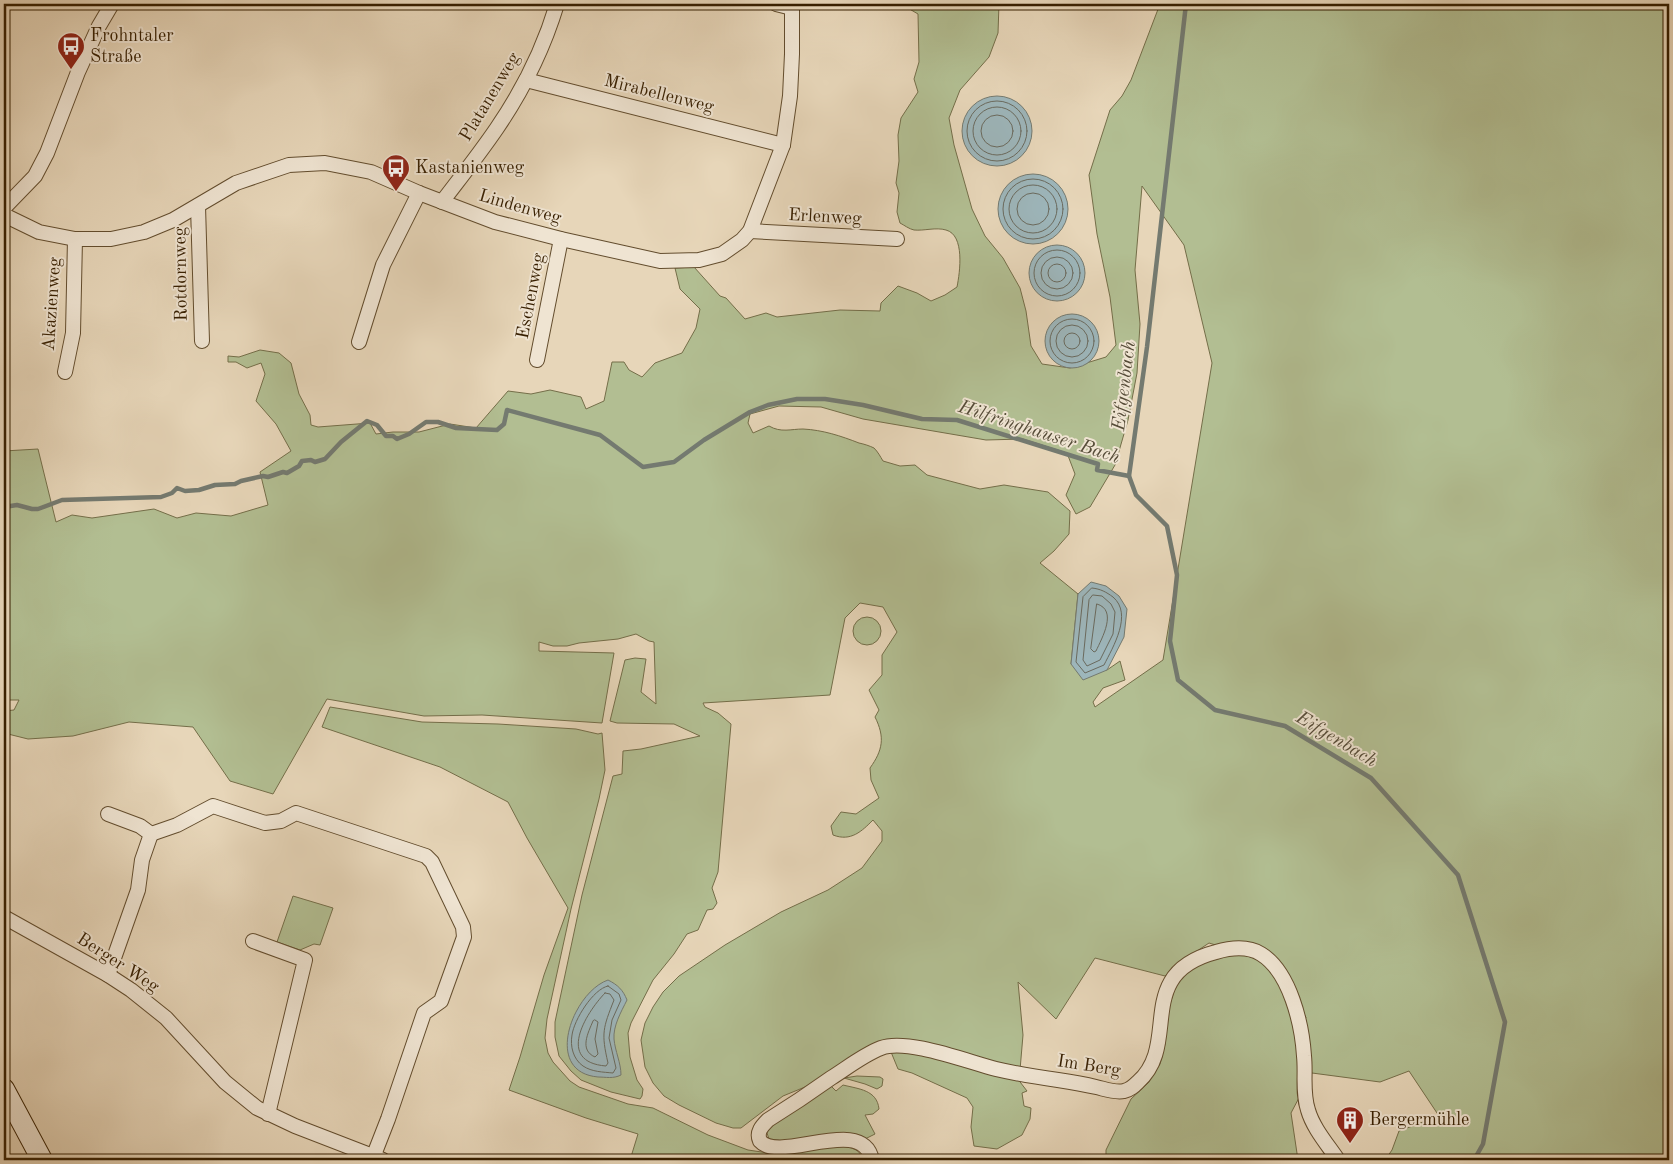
<svg xmlns="http://www.w3.org/2000/svg" width="1673" height="1164" font-family="'Old Standard TT',serif">
<style>
.green{fill:#b2be92;stroke:#746e49;fill-rule:evenodd}
.water{fill:#9db6bb;stroke:#747a70}
.lines{fill:none;stroke-linecap:round;stroke-linejoin:round}
.shore{stroke:#6a6a5e;stroke-width:1}
.stream{stroke:#747a70;stroke-width:4.5}
.street-casing{stroke:#634d2e;stroke-width:16}
.secondary-casing{stroke:#371f00;stroke-width:22}
.street{stroke:#efe4d2;stroke-width:14}
.secondary{stroke:#efe4d2;stroke-width:20}
.labels{text-anchor:middle;dominant-baseline:central;stroke-width:4;stroke-linejoin:round;paint-order:stroke}
.poi-label{font-size:18px;fill:#371f00;stroke:#efe4d2;text-anchor:start}
.street-label{font-size:18px;fill:#371f00;stroke:#efe4d2}
.water-label{font-size:19px;font-style:italic;fill:#564c38;stroke:#efe4d2}
</style>
<rect width="100%" height="100%" fill="#e7d6b9"/>
<filter id="stains"><feTurbulence type="fractalNoise" baseFrequency=".004" numOctaves="4"/><feColorMatrix values="0 0 0 0 .2 0 0 0 0 .09 0 0 0 0 .02 0 0 0 .5 -.17"/></filter>
<radialGradient id="worn" r=".72"><stop offset=".6" stop-color="#630" stop-opacity="0"/><stop offset="1" stop-color="#630" stop-opacity=".3"/></radialGradient>
<g class="green">
<path d="M901,4H999L998,33L989,57L960,90L949,118L954,145L972,209L985,236L1003,258L1020,288L1026,311L1031,346L1042,364L1070,368L1106,357L1116,345L1110,297L1097,234L1089,175L1110,110L1122,96L1131,80L1160,4H1669V1160H1385L1392,1150L1399,1131L1439,1116L1409,1071L1380,1082L1312,1073L1291,1113L1298,1160H1106V1150L1131,1099L1148,1083L1160,1064L1165,1044V1021L1174,991L1179,981L1194,966L1216,957L1237,953L1254,958L1267,965L1280,985L1306,1018L1289,979L1278,964L1209,943L1191,955L1165,976L1095,958L1056,1019L1018,982L1023,1035L1020,1070L910,1042L833,1072L805,1087L783,1096L741,1128H733L716,1123L679,1105L664,1096L653,1083L645,1067L641,1040L645,1023L653,1007L663,992L679,976L725,945L781,912L828,890L862,868L882,841V831L873,820C862,831 851,842 833,835L831,826L841,812L856,814L879,798L871,780L870,768C883,750 885,737 875,717L879,710L869,690L882,675V655L897,632L883,607L860,603L845,618L830,695L703,703L705,707L718,713L731,724L718,872L712,888L717,903L713,909L707,910L698,930L687,934L674,954L653,980L631,1023L628,1033L630,1057L637,1080L643,1089L642,1096L640,1099L611,1092L581,1080L571,1071L559,1056L555,1037V1022L582,895L613,776L622,774L623,751L641,749L700,736L674,724L617,723L610,721L625,660L635,658L646,659L641,692L656,704L654,642L649,641L636,634L618,639L579,643L567,646H553L539,642V651L614,653L602,723L482,715L424,716L327,699L273,794L230,781L193,727L129,722L73,736L28,739L4,733V711L14,710L19,700H4V451L38,449L56,522L72,515L92,518L154,509L177,518L196,513L231,516L268,505L260,472L291,451L276,424L256,401L265,374L261,363L247,368L236,362H228V356L239,357L260,350L279,353L291,363L299,394L310,415L311,425L318,427L370,423L376,434L393,432H419L450,424L476,428L508,391L531,394L550,390L581,397L586,409L604,401L612,362H624L629,370L642,377L655,363L682,353L696,328L700,309L680,289L675,268L694,267L720,296L726,298L745,319L766,313L777,317L840,310L880,311L881,303L898,286L917,293L931,301L945,295L957,287C960,272 965,235 946,230C936,227 924,231 914,230C909,229 904,225 900,223L897,212L899,193L896,183L899,161L898,135L901,118L918,92L914,79L919,62L918,14ZM1142,186L1184,245L1212,363L1163,660L1095,707L1093,702L1103,688L1125,680L1120,661L1107,670L1071,664L1078,594L1040,563L1054,551L1069,534L1070,511L1048,492L1004,485L980,489L927,475L915,465L900,466L883,461C880,456 878,452 874,448C870,446 864,444 859,443C841,436 823,430 803,429C791,429 781,433 769,426L753,433L748,423L750,414L779,406L821,407L863,419L986,440L1023,439L1067,453L1075,474L1066,495L1076,514L1090,507L1115,465L1128,420L1137,373L1140,324L1135,270Z"/>
<circle cx="867" cy="631" r="14"/>
<path d="M330,707L422,722L498,724L576,729L598,734L602,733L605,770L599,799L571,909L547,1019L545,1038L548,1053L553,1062L570,1081L579,1087L628,1104L653,1108L708,1135L748,1150L775,1154L842,1146C852,1147 860,1150 864,1160H630L638,1134L586,1118L509,1090L520,1057L544,975L568,908L527,838L508,802L440,767L322,727Z"/>
<polygon points="293,896 333,908 320,945 314,944 300,950 277,942"/>
<polygon points="913,1051 1017,1078 1027,1091 1022,1093 1024,1106 1031,1108 1030,1119 1022,1135 997,1149 974,1146 971,1127 973,1107 967,1098 912,1073 898,1069 891,1052"/>
<polygon points="857,1076 880,1077 883,1079 882,1086 877,1089 865,1084 844,1078"/>
<path d="M830,1085L836,1091L843,1085C859,1089 877,1090 879,1109L873,1114L865,1115L875,1134L865,1139L794,1142L769,1139L767,1133L769,1126Z"/>
</g>
<g class="water">
<circle cx="997" cy="131" r="35"/>
<circle cx="1033" cy="209" r="35"/>
<circle cx="1057" cy="273" r="28"/>
<circle cx="1072" cy="341" r="27"/>
<polygon points="1091,582 1106,586 1119,596 1127,609 1124,637 1107,670 1083,680 1071,664 1078,594"/>
<path d="M608,980C618,985 623,990 627,1000C621,1012 613,1026 614,1039C615,1051 621,1063 621,1075C613,1079 606,1077 598,1077C542,1072 573,992 608,980Z"/>
</g>
<g class="lines">
<g class="shore">
<circle cx="997" cy="131" r="30"/>
<circle cx="997" cy="131" r="24"/>
<circle cx="997" cy="131" r="16"/>
<circle cx="1033" cy="209" r="30"/>
<circle cx="1033" cy="209" r="24"/>
<circle cx="1033" cy="209" r="16"/>
<circle cx="1057" cy="273" r="23"/>
<circle cx="1057" cy="273" r="16"/>
<circle cx="1057" cy="273" r="9"/>
<circle cx="1072" cy="341" r="22"/>
<circle cx="1072" cy="341" r="16"/>
<circle cx="1072" cy="341" r="8"/>
<path d="M1092,588C1101,589 1106,592 1113,597C1133,614 1113,647 1104,665L1085,673L1076,662L1083,597Z"/>
<polygon points="1093,595 1102,596 1111,604 1115,612 1113,634 1100,660 1087,666 1083,660 1089,600"/>
<path d="M1097,604C1118,610 1102,638 1096,651L1094,652L1091,649Z"/>
<path d="M608,986L619,994L621,1000L612,1020L609,1038L616,1068L613,1073C603,1072 592,1072 583,1066C573,1059 570,1046 572,1035C574,1020 593,989 608,986Z"/>
<path d="M605,993L610,994L614,1000C603,1028 601,1033 608,1063L606,1066C556,1062 585,1014 605,993Z"/>
<path d="M595,1020L598,1022L595,1039L598,1054L595,1057C579,1050 588,1033 593,1021Z"/>
</g>
<g class="stream">
<polyline points="1186,4 1147,347 1129,476 1136,495 1167,526 1177,575 1170,641 1178,680 1215,710 1285,726 1371,778 1458,875 1505,1022 1483,1144 1474,1160"/>
<polyline points="4,507 17,505 32,509 38,509 62,500 161,497 172,493 177,488 185,491 199,490 215,485 235,484 241,481 263,476 268,477 283,472 287,473 299,466 302,461 311,460 315,462 325,459 341,442 367,421 377,425 386,436 393,436 397,439 409,434 426,422 438,422 456,428 497,430 504,424 507,410 600,435 643,467 674,462 704,440 750,412 768,405 797,399 825,399 863,405 922,419 957,420 1098,464 1097,470 1129,476"/>
</g>
<g class="street-casing">
<g id="street">
<polyline points="776,4 792,8"/>
<polyline points="526,80 783,145"/>
<path d="M442,202C461,177 480,153 497,128C523,90 544,47 557,4"/>
<polyline points="198,206 202,341"/>
<polyline points="4,208 35,176 47,153 78,72 99,26 112,4"/>
<polyline points="4,215 39,232 75,239 111,239 144,232 173,220 236,183 289,165 325,163 371,172 419,193 495,222 561,239 660,261 699,260 722,254 742,240 750,231 783,145 790,96 792,54 792,4"/>
<polyline points="750,231 897,239"/>
<polyline points="359,342 383,265 419,193"/>
<polyline points="537,360 561,239"/>
<polyline points="65,372 73,333 75,239"/>
<polyline points="108,814 140,826 151,834 142,860 138,890 108,975"/>
<polyline points="151,834 177,825 213,806 265,823 281,821 296,813 426,856 432,862 463,927 464,937 441,1001 424,1013 388,1119 372,1160"/>
<polyline points="4,917 108,975 131,990 166,1018 225,1082 257,1108 295,1126 383,1160"/>
<polyline points="253,941 305,960 268,1114"/>
<path d="M872,1160C863,1114 780,1164 760,1141C756,1132 762,1126 768,1120C789,1107 810,1093 831,1078C847,1068 863,1055 881,1048C907,1038 968,1062 996,1069C1017,1074 1037,1077 1058,1080C1071,1082 1083,1084 1096,1087C1105,1089 1115,1093 1124,1091C1130,1090 1134,1086 1138,1082C1182,1043 1132,974 1216,952C1230,948 1248,946 1261,954C1290,972 1302,1024 1304,1056C1306,1074 1302,1092 1308,1110C1313,1128 1328,1145 1338,1160"/>
</g>
</g>
<g class="secondary-casing">
<polyline id="secondary" points="4,1089 42,1160"/>
</g>
<use href="#street" class="street"/>
<use href="#secondary" class="secondary"/>
</g>
<defs>
<g id="bus-pin" transform="scale(1.4375)"><path d="M0 17L-7.5 6A9.5 9.5 0 1 1 7.5 6Z" fill="#8f2418" stroke="#efe4d2"/><path d="M-5-6H5V4H4V6H2V4H-2V6H-4V4H-5ZM-3.5-4V0h7V-4ZM-3.5 1.2v1.5H-2V1.2ZM2 1.2v1.5H3.5V1.2Z" fill="#fff"/></g>
<g id="building-pin" transform="scale(1.4375)"><path d="M0 17L-7.5 6A9.5 9.5 0 1 1 7.5 6Z" fill="#8f2418" stroke="#efe4d2"/><path d="M-4-6H4V6H1V3H-1V6H-4ZM-2.5-4.3h1.7v1.8h-1.7ZM.8-4.3h1.7v1.8H.8ZM-2.5-1h1.7V.8h-1.7ZM.8-1h1.7V.8H.8Z" fill="#fff"/></g>
</defs>
<g fill-rule="evenodd">
<use href="#bus-pin" x="71" y="46"/>
<use href="#bus-pin" x="396" y="168"/>
<use href="#building-pin" x="1350" y="1120"/>
</g>
<g class="labels">
<g class="poi-label">
<text x="90" y="36">Frohntaler<tspan x="90" dy="21">Straße</tspan></text>
<text x="415" y="168">Kastanienweg</text>
<text x="1369" y="1120">Bergermühle</text>
</g>
<g class="street-label">
<text transform="translate(659 94) rotate(14)">Mirabellenweg</text>
<text transform="translate(490 97) rotate(-59)">Platanenweg</text>
<text transform="translate(520 207) rotate(16)">Lindenweg</text>
<text transform="translate(825 217) rotate(3)">Erlenweg</text>
<text transform="translate(181 274) rotate(-91)">Rotdornweg</text>
<text transform="translate(531 296) rotate(-79)">Eschenweg</text>
<text transform="translate(52 304) rotate(-86)">Akazienweg</text>
<text transform="translate(118 963) rotate(33)">Berger Weg</text>
<text transform="translate(1089 1066) rotate(9)">Im Berg</text>
</g>
<g class="water-label">
<text transform="translate(1125 386) rotate(-83)">Eifgenbach</text>
<text transform="translate(1039 433) rotate(18)">Hilfringhauser Bach</text>
<text transform="translate(1336 740) rotate(31)">Eifgenbach</text>
</g>
</g>
<rect width="1673" height="1164" fill="none" stroke="#e7d6b9" stroke-width="20"/>
<rect x="5" y="5" width="1663" height="1154" fill="none" stroke="#371f00" stroke-width="2.5"/>
<rect x="10" y="10" width="1653" height="1144" fill="none" stroke="#371f00"/>
<rect width="100%" height="100%" filter="url(#stains)"/>
<rect width="100%" height="100%" fill="url(#worn)"/>
</svg>
